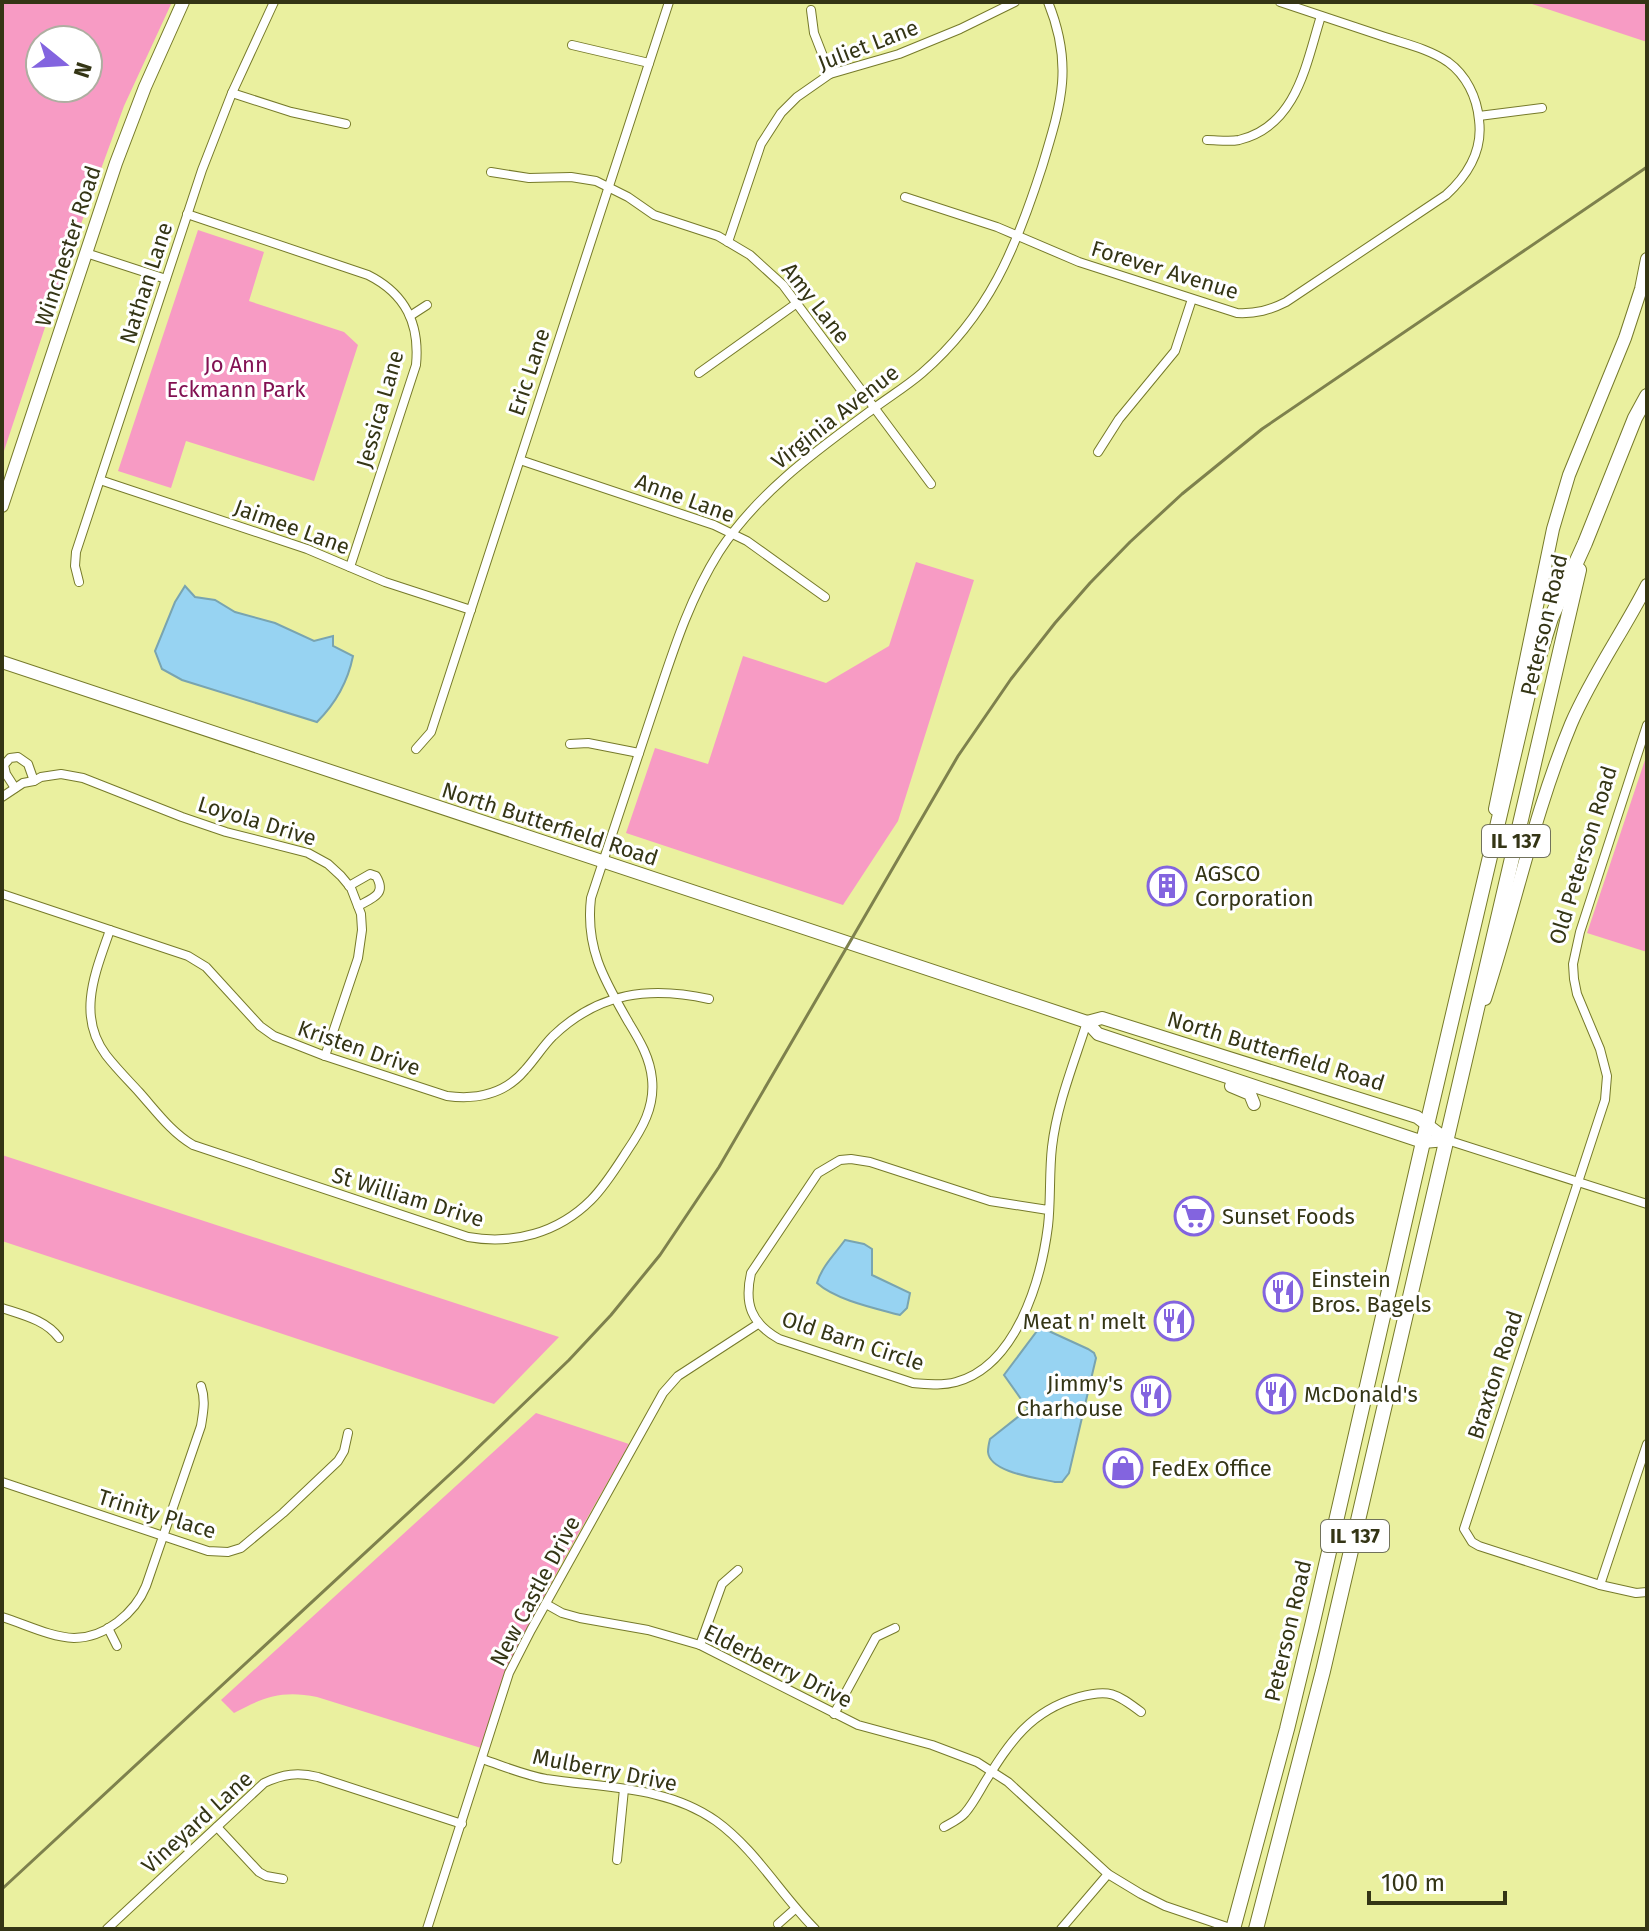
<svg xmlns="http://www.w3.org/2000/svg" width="1649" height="1931" font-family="'Fira Sans',sans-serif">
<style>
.green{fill:#f79bc4;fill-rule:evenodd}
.water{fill:#97d3f2;stroke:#79a4b0;stroke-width:2}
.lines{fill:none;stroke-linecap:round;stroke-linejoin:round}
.street-casing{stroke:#767a2a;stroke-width:10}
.secondary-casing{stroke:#767a2a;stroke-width:14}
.primary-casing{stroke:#767a2a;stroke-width:16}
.street{stroke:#fff;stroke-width:8}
.secondary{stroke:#fff;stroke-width:12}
.primary{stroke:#fff;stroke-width:14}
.rail{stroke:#7e814d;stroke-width:3}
.labels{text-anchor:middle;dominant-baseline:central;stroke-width:6;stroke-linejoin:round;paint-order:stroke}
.shield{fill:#fff;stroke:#71725b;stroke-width:2}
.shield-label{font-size:20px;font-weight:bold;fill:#343515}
.street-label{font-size:22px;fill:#343515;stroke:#fff}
.park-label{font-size:22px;fill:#821152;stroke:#fff}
.poi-label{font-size:22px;fill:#343515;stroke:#fff;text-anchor:start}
</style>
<rect width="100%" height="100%" fill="#eaf09f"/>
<g class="green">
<path d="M2,2H172L124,106L62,276L2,457ZM40,40H88V88H40Z"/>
<polygon points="1526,2 1647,2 1647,42"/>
<polygon points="198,230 264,252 249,301 344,332 358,345 314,481 186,441 171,488 118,471"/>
<polygon points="916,562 974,580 898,821 843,905 626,833 655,748 708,764 743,656 826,683 889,646"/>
<polygon points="1647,754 1647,952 1587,933"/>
<polygon points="2,1155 559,1337 494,1404 2,1241"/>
<path d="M536,1413L629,1444C575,1542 512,1639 481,1748L317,1697C282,1690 264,1697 234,1713L221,1700Z"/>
</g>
<g class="water">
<path d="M185,586L195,597L215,600L235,612L275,623L314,641L333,636V646L353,656C348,681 335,704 317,722L182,680L162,669L155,651L175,602Z"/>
<path d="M845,1240L864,1244L872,1249V1275L910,1293L907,1308L900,1315C874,1308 836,1300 817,1283C822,1266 835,1254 845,1240Z"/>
<path d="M1040,1327L1088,1349L1094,1353L1096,1358L1069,1473L1062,1482H1055C1038,1478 990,1473 988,1452C988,1447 989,1443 990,1439L1028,1409L1004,1375Z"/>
</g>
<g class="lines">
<g class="street-casing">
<g id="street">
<polyline points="811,10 814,33 830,74"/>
<polyline points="572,45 649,63"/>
<polyline points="232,93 291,112 346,124"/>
<polyline points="1479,116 1542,108"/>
<path d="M1207,140C1217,140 1229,142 1239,140C1297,126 1306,64 1321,16"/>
<polyline points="491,172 529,178 571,177 596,181 628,197 654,215 718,236 750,255 783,285 931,484"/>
<path d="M905,197L997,227L1079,262L1237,313C1256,314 1270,310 1286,302L1446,195C1468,175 1483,150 1479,120C1477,97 1466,75 1448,62C1429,49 1406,44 1385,37C1350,25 1315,14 1280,2"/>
<path d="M187,214L368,275C406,294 420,324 416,365L350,567"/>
<polyline points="728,242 761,144 781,113 797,97 830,74 899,54 960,29 1015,2"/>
<polyline points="86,253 166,279"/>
<polyline points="410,316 427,305"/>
<polyline points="699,373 797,303"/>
<polyline points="1098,452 1119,419 1175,351 1192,299"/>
<polyline points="520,460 714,525 747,541 825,597"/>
<polyline points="100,480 307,549 385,582 471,610"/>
<polyline points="79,582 75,566 76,552 202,170 232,93 274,2"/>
<polyline points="1647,725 1580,932 1573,964 1574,979 1577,994 1600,1049 1607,1076 1605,1100 1464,1529 1472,1542 1479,1546 1600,1585 1636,1593 1647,1592"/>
<polyline points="570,744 588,743 639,753"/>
<polyline points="416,749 431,732 669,2"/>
<polyline points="15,788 6,774 4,765 10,758 18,757 28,764 34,781"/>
<polyline points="2,797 23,783 34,781 41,777 61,774 83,778 182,817 226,832 308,853 328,864 341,876 351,888 361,914 362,930 358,958 325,1056"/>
<path d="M349,886L370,874L376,876C387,894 373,898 358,906"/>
<path d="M2,894L188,956L206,967L260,1026L274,1036L325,1056L447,1096C477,1100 505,1094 525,1070C535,1059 543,1046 553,1036C599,992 650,986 709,999"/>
<path d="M110,930C96,971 76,1015 106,1055C116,1068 128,1080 139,1092C156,1111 171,1132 193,1145L468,1237C513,1245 558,1233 591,1200C605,1186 616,1168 627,1151C642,1129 655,1107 652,1079C650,1058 640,1041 629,1023C605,981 585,949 591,898C611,837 632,776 652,714C671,658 687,603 719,552C758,492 816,451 873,409C889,397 907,386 922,373C989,315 1016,248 1042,167C1061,104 1074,66 1048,2"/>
<polyline points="1447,1140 1647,1204"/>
<path d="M1048,1210L990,1201L870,1162L851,1159L840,1160L818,1173L751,1273C744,1304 751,1323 779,1339L913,1383C927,1384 942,1386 956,1382C1016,1366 1041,1281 1048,1226C1051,1200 1049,1173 1052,1147C1057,1104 1074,1063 1087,1022"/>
<path d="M2,1308C23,1315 46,1320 59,1338"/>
<polyline points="2,1482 208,1551 228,1552 241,1548 283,1513 338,1461 344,1451 348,1433"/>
<polyline points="1600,1585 1647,1444"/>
<polyline points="546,1604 562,1613 580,1618 648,1630 700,1645 858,1725 932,1745 977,1762 1008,1782 1108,1874 1141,1894 1165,1906 1233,1929"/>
<path d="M2,1617C25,1624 50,1637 74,1638C105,1638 135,1613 146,1586L201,1426C203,1413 206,1400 201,1386"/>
<polyline points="108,1628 117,1646"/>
<polyline points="700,1645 722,1584 738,1570"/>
<polyline points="834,1714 876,1637 895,1628"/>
<path d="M482,1759C503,1766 524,1775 546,1779C604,1788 667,1786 716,1821C755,1849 781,1895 815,1929"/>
<polyline points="217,1827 259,1872 266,1876 283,1879"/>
<path d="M944,1827C951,1823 960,1819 965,1813C973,1804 979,1792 985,1782C1010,1742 1030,1711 1079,1697C1109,1689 1116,1693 1141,1712"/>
<polyline points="617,1860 624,1789"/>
<polyline points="778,1924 795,1909"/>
<path d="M107,1929L264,1783C283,1774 298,1772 318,1777L462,1824"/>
<polyline points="427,1929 509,1673 531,1630 663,1393 678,1376 758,1324"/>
<polyline points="1061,1929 1108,1874"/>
</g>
</g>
<g class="secondary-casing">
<g id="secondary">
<polyline points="2,506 116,163 145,87 183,2"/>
<polyline points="2,662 1087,1022 1098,1034 1423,1142 1447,1140"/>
<polyline points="1495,809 1553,529 1569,475 1625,338 1641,289 1647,259"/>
<path d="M1485,999C1515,907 1534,813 1571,724C1592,675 1623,632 1647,585"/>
<polyline points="1087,1022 1102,1018 1417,1117 1447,1140"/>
<polyline points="1231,1086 1250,1094 1254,1104"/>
</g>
</g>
<g class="primary-casing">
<g id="primary">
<polyline points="1233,1929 1287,1729 1312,1626 1423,1142 1531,682 1551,618 1585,543 1635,418 1647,396"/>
<polyline points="1256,1929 1323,1671 1579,570"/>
</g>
</g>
<use href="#street" class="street"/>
<use href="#secondary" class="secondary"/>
<use href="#primary" class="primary"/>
<polyline class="rail" points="2,1889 461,1464 569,1360 611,1315 660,1255 719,1167 958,756 1011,679 1055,623 1090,583 1130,542 1182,494 1262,429 1647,167"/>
</g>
<defs>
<g id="building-ring" transform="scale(2)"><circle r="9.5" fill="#fff" stroke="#8364df" stroke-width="1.5"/><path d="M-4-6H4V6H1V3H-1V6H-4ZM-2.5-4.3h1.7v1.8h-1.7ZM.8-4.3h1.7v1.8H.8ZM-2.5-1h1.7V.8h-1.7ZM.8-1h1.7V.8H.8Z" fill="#8364df"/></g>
<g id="supermarket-ring" transform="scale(2)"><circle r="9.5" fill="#fff" stroke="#8364df" stroke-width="1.5"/><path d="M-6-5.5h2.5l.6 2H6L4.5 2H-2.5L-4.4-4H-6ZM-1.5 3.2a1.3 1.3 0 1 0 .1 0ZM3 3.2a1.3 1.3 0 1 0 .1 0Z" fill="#8364df"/></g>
<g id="restaurant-ring" transform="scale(2)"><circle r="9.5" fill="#fff" stroke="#8364df" stroke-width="1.5"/><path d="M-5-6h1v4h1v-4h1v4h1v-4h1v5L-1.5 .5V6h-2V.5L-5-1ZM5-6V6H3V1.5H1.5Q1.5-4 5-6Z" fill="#8364df"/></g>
<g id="shop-ring" transform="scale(2)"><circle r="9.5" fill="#fff" stroke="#8364df" stroke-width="1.5"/><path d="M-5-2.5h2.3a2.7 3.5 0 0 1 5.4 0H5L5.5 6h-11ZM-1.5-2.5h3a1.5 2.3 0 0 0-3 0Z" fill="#8364df"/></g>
</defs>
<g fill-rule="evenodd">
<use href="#building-ring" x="1167" y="886"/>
<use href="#supermarket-ring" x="1194" y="1216"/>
<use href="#restaurant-ring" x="1283" y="1292"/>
<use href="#restaurant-ring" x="1174" y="1321"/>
<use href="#restaurant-ring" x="1276" y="1394"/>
<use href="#restaurant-ring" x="1151" y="1396"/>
<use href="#shop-ring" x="1123" y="1468"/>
</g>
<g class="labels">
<g class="shield">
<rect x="1482" y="825" width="68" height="32" rx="6"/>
<rect x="1321" y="1520" width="68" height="32" rx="6"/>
</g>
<g class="shield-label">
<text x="1516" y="841">IL 137</text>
<text x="1355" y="1536">IL 137</text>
</g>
<g class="street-label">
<text transform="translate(868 45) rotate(-21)">Juliet Lane</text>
<text transform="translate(68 246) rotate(-72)">Winchester Road</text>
<text transform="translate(1165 270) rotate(17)">Forever Avenue</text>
<text transform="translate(146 283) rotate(-72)">Nathan Lane</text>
<text transform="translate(816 303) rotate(52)">Amy Lane</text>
<text transform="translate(529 372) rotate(-72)">Eric Lane</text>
<text transform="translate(380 409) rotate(-74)">Jessica Lane</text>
<text transform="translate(835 417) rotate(-38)">Virginia Avenue</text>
<text transform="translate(685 498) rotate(20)">Anne Lane</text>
<text transform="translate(292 527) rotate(20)">Jaimee Lane</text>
<text transform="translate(1544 625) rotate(-77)">Peterson Road</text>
<text transform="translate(257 821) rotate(17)">Loyola Drive</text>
<text transform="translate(550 824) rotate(18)">North Butterfield Road</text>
<text transform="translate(1583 855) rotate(-73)">Old Peterson Road</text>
<text transform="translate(359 1048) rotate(19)">Kristen Drive</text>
<text transform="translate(1276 1051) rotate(17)">North Butterfield Road</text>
<text transform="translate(408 1197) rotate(17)">St William Drive</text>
<text transform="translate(853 1341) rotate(18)">Old Barn Circle</text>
<text transform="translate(1495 1375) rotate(-72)">Braxton Road</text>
<text transform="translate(157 1514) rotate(17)">Trinity Place</text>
<text transform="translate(535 1591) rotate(-62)">New Castle Drive</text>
<text transform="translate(1288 1631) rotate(-77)">Peterson Road</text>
<text transform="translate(778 1666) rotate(26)">Elderberry Drive</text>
<text transform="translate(605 1770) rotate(11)">Mulberry Drive</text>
<text transform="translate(197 1822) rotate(-42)">Vineyard Lane</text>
</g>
<g class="park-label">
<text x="236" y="364">Jo Ann<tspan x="236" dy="25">Eckmann Park</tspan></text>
</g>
<g class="poi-label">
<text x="1195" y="873">AGSCO<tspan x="1195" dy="25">Corporation</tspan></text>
<text x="1222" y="1216">Sunset Foods</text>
<text x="1311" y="1279">Einstein<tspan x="1311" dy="25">Bros. Bagels</tspan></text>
<text x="1146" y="1321" text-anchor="end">Meat n' melt</text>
<text x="1123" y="1383" text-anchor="end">Jimmy's<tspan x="1123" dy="25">Charhouse</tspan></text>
<text x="1304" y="1394">McDonald's</text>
<text x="1151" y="1468">FedEx Office</text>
</g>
</g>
<rect width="1649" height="1931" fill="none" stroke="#343515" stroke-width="8"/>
<g transform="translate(64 64) rotate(108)"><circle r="38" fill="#ffffff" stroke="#aeaea1" stroke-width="2"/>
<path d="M0-6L14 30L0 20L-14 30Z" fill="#8364df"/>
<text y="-12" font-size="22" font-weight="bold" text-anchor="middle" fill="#343515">N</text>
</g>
<path d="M1369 1891v12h136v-12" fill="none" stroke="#343515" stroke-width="4"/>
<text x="1381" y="1891" font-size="24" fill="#343515" stroke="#ffffff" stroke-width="6" paint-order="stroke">100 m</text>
</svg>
